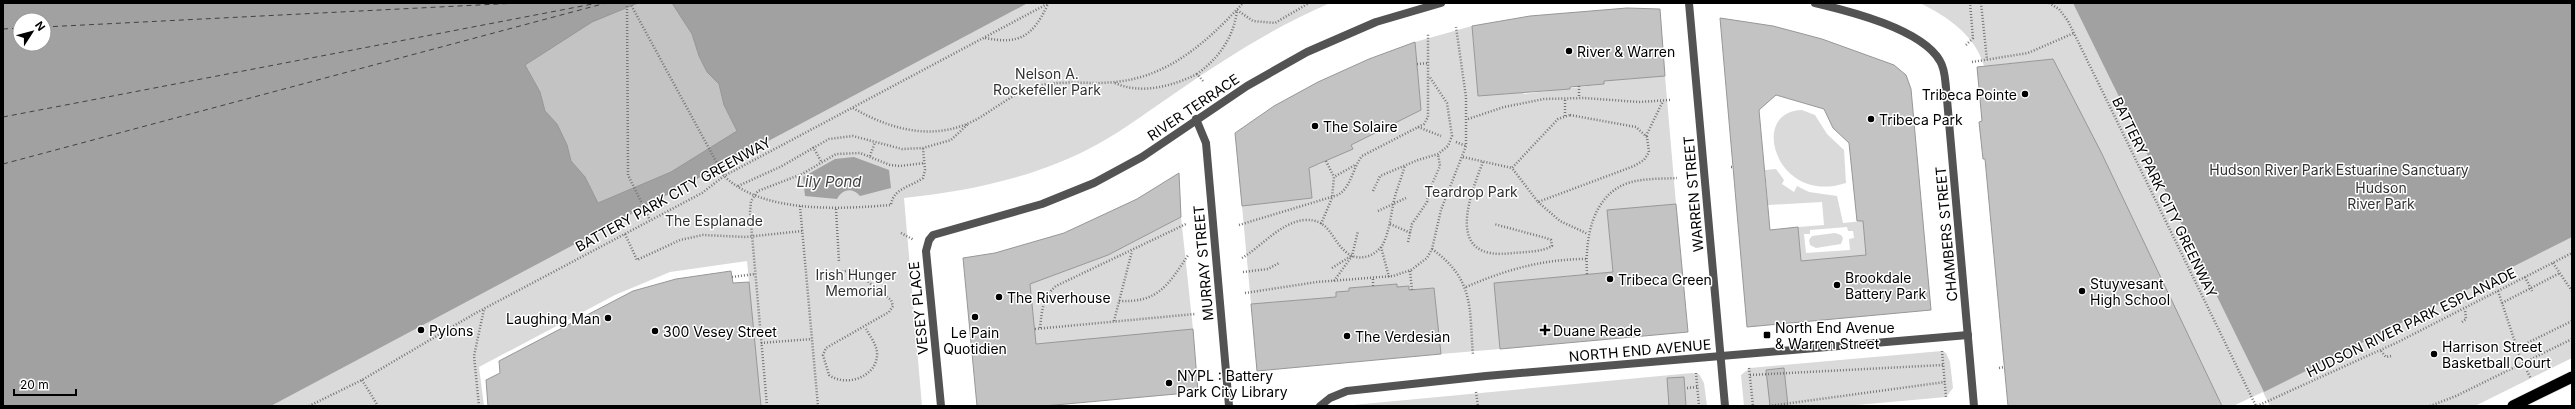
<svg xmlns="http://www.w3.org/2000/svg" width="2575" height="409" font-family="Inter,sans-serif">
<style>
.green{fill:#dadada;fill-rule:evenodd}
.water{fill:#a1a1a1;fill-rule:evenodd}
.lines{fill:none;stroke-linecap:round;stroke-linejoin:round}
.ferry{stroke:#424242;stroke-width:1;stroke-dasharray:5 4;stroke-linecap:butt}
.building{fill:#c3c3c3;stroke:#979797;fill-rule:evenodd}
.trunk-casing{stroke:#dbdbdb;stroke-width:12}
.path{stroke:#757575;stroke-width:2.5;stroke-dasharray:1 2;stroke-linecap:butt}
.minor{stroke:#535353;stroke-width:8}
.trunk{stroke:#000;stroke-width:11}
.poi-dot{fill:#000;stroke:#fff;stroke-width:1.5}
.labels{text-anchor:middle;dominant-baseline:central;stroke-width:3;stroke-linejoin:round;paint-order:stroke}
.poi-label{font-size:14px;fill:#000;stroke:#fff;text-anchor:start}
.park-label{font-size:14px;fill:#313131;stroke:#fff}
.street-label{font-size:14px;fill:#000;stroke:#fff}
.water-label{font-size:15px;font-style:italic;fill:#424242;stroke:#fff}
</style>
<rect width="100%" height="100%" fill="#fff"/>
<g class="green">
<path d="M1028,3H1330C1277,26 1229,56 1181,89C1154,107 1127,128 1098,144C1038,177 971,191 904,198L922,406H761L747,261L670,272L615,295L479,367L484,406H271Z"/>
<path d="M1920,3H2572V358L2475,406H2270L2263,392L2233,406H2222L2053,59L1984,66C1975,35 1948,17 1920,3Z"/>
<polygon points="1472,26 1478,96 1523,92 1524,94 1604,84 1604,81 1665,76 1676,204 1607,211 1613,272 1494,283 1500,349 1441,354 1434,288 1409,290 1409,286 1397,287 1396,284 1349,288 1349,291 1336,297 1251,304 1242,206 1312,198 1309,165 1315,162 1318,165 1352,148 1351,145 1421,110 1415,42"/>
<path d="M1802,110L1815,115L1827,134L1844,150L1846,183C1776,206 1748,111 1802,110Z"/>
<path d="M1776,169L1784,180L1782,184L1794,192L1797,186L1809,192L1837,196L1843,223L1863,221L1866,255L1801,261L1798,227L1824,225L1822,202L1768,205L1765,170ZM1847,227L1848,231H1853L1854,238L1849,239L1850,250L1806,253L1804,234H1810V230Z"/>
<polygon points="1181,217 1193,329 1036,344 1030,284 1108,255"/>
<polygon points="1835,233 1841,235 1843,238 1841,244 1816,248 1810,245 1809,240 1812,236"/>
<polygon points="1942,351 1946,353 1950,362 1953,388 1946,397 1846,406 1744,406 1741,375 1750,368"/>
<polygon points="1692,373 1699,374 1704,383 1707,406 1342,406"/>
</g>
<g class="water">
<path d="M3,3H1028L271,406H3ZM20,20H44V44H20Z"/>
<polygon points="2073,3 2572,3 2572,237 2264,392"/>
<path d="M854,157L889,170L891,188L860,196C853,187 842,189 837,199L805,196L803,177L835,159Z"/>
</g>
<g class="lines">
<g class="ferry">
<polyline points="44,27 518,3"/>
<polyline points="3,29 20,28"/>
<polyline points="3,117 598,3"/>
<polyline points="3,164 606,3"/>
</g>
</g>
<g class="building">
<polygon points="638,3 672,3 692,34 699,56 707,72 719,84 724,105 737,131 671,172 598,203 585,177 571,161 567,145 557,124 545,111 540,92 525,65 592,22"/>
<polygon points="1627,8 1660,9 1665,76 1604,81 1604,84 1570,87 1570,89 1478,96 1472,26 1530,16"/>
<path d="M1720,18L1773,26L1822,39L1894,65L1906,75L1911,89L1931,310L1747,327ZM1776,95L1824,109L1833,128L1849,143L1857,221H1863L1866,255L1801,261L1798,227L1770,230L1759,110Z"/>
<polygon points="1415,42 1421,110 1351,145 1353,149 1309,168 1312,198 1242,206 1235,133 1274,106 1318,82 1369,59"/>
<polygon points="2053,59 2101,152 2222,406 2008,406 1985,159 1983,159 1979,122 1982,121 1977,67"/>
<polygon points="1179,173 1181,217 1108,255 1030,284 1036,344 1193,329 1198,392 1044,406 977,406 963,258 995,253 1064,233 1137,199"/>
<polygon points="1676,204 1688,332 1500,349 1494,283 1613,272 1607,210"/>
<polygon points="731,271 733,283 749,282 761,406 488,406 486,380 500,373 499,361 633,291 676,279"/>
<polygon points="1397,284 1397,287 1409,286 1409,290 1434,288 1441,354 1257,371 1251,304 1336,297 1336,292 1349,291 1349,288"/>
<polygon points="1784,368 1788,406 1770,406 1766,370"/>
<polygon points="1684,377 1686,406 1669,406 1667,378"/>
</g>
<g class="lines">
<g class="trunk-casing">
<polyline id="trunk" points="2513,406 2572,377"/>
</g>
<g class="path">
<polyline points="627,3 628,175 650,220"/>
<path d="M630,3L724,176C763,214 841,209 891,205C893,188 911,187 923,178L925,170L923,148"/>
<polyline points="1981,3 1987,60"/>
<polyline points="2049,3 2059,9 2068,21 2256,406"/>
<polyline points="1237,10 1253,21 1275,23 1309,3"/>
<path d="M985,38C1020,45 1033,36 1048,4"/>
<polyline points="1966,45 1973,38 1970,3"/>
<polyline points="1972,62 2028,53 2074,33"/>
<polyline points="1417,64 1429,63"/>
<path d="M1203,81L1197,74C1219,58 1234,37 1237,10"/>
<path d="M1115,83C1141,95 1173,86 1197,74"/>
<polyline points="1579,86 1579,98"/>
<path d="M853,108C893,131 937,142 979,118C997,107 1013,94 1034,87C1061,79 1088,85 1115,82C1169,77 1208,41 1243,3"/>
<polygon points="1570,115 1636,127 1647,137 1649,152 1644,160 1634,166 1538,202 1512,168 1558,119"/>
<polyline points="1565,116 1565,99"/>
<polyline points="1468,119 1504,107 1544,99 1584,98 1639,102 1670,100"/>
<polyline points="1418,127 1441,136"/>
<polyline points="1646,136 1663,101"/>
<polyline points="1456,142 1466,146"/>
<polyline points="813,147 821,161"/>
<polyline points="870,156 875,142"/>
<polyline points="1463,157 1512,168"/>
<polyline points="1326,161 1334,177"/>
<path d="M1483,162C1468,200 1445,262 1513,253C1525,252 1542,252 1552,246L1551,240L1546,238L1494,224"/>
<polyline points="1731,167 1734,167"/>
<polyline points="738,186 780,167 829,139 853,136 902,149 923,148 951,140 968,124"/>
<polyline points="1373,191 1380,176 1418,160 1438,154 1448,146 1452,136 1447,103 1429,76"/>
<polyline points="1538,202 1560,221 1588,234"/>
<polyline points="800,206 818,406"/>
<polyline points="836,209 839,262"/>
<polyline points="1378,211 1406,198"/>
<polyline points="1321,224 1332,198 1334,177 1355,165"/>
<polyline points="1390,224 1411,233"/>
<path d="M1239,225L1338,195C1352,186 1352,169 1362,156L1424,124L1428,117V34"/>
<polyline points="901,233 914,240"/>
<polyline points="625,234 637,260 680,240 703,235 746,237 802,231"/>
<polyline points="1408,242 1412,224 1427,202 1429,191 1440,166 1438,154"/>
<polyline points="1381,247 1389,277"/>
<path d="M1432,249C1475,280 1469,308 1473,355"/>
<path d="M1242,258C1262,246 1280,223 1304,220C1330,218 1331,240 1346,252C1358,263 1378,256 1384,242C1390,228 1391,214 1394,200C1397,188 1402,177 1405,165"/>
<polyline points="2553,263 2572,291"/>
<polyline points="1332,268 1351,256"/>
<polyline points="1410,271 1412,290"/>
<polyline points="1243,272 1268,269 1279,263"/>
<path d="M836,273L850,270L856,272L891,300L893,306L889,312L826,348L823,355L829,375C847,388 879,376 877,352C876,344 870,336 866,329"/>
<path d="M1587,274C1585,240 1591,196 1628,183C1644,178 1661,179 1677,178"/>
<polyline points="732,277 755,274"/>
<polyline points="2525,277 2532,291"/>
<polyline points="1373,279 1373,286"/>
<polyline points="1334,281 1352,256 1358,231"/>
<path d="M1466,287C1505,270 1543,259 1586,259"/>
<polyline points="2498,291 2520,357"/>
<polyline points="1245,293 1317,282 1393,276 1411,270 1427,258 1432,249 1441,210 1466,146 1466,97 1456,27"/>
<path d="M1119,301C1160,303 1169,283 1189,254"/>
<polyline points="2502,303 2560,273"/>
<polyline points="1114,321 1132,251"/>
<polyline points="2462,322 2466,319 2465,309"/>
<path d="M1040,328C1042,311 1042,298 1056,286L1186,224"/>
<polyline points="1035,329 1195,314"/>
<polyline points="761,343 812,339"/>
<polyline points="2517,348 2572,321"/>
<polyline points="1942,351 1946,397"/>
<polyline points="2381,351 2386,357 2391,356"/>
<polyline points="1749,368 1753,406"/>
<polyline points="1999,368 2004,367"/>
<polyline points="2527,371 2531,379"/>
<polyline points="1696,373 1699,406"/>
<polyline points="1750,375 1943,365"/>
<polyline points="362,380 378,406"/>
<polyline points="1687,388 1697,387"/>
<polyline points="1476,392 1478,406"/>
<polyline points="309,406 362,380 474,314 702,193 724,176 1049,3"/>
<polyline points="479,406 474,356 484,309"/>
<polyline points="767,406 750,212 751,201 758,191 802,174 836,154 860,153 890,165 900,166 924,163"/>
<polyline points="1769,406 1945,382"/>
<polyline points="2257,406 2398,342 2572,253"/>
<polyline points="2430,406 2456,396 2572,339"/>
</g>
<g class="minor">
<polyline points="1689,3 1725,406"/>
<path d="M1815,3C1849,11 1922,29 1940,61C1945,69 1945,79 1946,88L1974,406"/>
<polyline points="1196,119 1206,143 1229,406"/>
<polyline points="941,406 926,251 929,240 933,235 1042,204 1094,183 1142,157 1247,86 1307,52 1376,22 1441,3"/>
<polyline points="1320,406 1330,398 1347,391 1486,376 1968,335"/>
</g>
<use href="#trunk" class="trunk"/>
</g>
<g class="poi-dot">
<circle cx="1569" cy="51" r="4"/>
<circle cx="2025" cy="94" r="4"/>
<circle cx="1871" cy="119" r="4"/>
<circle cx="1315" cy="126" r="4"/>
<circle cx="1610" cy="279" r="4"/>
<circle cx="1837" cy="285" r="4"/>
<circle cx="2082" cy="291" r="4"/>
<circle cx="999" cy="297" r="4"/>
<circle cx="975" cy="317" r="4"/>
<circle cx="608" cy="318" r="4"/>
<circle cx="421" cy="330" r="4"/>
<path d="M1543 324h4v4h4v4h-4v4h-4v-4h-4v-4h4z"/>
<circle cx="655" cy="331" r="4"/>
<rect x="1763" y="331" width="8" height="8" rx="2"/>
<circle cx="1347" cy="336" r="4"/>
<circle cx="2434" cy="354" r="4"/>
<circle cx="1169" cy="383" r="4"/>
</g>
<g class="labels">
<g class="poi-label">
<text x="1577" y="51">River &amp; Warren</text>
<text x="2017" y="94" text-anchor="end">Tribeca Pointe</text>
<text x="1879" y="119">Tribeca Park</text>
<text x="1323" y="126">The Solaire</text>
<text x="1845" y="277">Brookdale<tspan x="1845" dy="16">Battery Park</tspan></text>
<text x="1618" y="279">Tribeca Green</text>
<text x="2090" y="283">Stuyvesant<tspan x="2090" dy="16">High School</tspan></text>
<text x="1007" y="297">The Riverhouse</text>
<text x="600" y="318" text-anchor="end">Laughing Man</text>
<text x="1775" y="327">North End Avenue<tspan x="1775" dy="16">&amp; Warren Street</tspan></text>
<text x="429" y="330">Pylons</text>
<text x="1553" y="330">Duane Reade</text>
<text x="663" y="331">300 Vesey Street</text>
<text x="975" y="332" text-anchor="middle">Le Pain<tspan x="975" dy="16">Quotidien</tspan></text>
<text x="1355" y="336">The Verdesian</text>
<text x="2442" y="346">Harrison Street<tspan x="2442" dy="16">Basketball Court</tspan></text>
<text x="1177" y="375">NYPL : Battery<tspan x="1177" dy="16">Park City Library</tspan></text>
</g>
<g class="park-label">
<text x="1047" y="73">Nelson A.<tspan x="1047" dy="16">Rockefeller Park</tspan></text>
<text x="2339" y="169">Hudson River Park Estuarine Sanctuary</text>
<text x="2381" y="187">Hudson<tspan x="2381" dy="16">River Park</tspan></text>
<text x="1471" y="191">Teardrop Park</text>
<text x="714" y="220">The Esplanade</text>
<text x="856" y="274">Irish Hunger<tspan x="856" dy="16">Memorial</tspan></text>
</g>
<g class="street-label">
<text transform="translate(1193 107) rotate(-34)">RIVER TERRACE</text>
<text transform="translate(673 194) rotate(-29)">BATTERY PARK CITY GREENWAY</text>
<text transform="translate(1693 194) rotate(-95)">WARREN STREET</text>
<text transform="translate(2165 197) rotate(64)">BATTERY PARK CITY GREENWAY</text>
<text transform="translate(1946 234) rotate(-95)">CHAMBERS STREET</text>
<text transform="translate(1203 263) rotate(-95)">MURRAY STREET</text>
<text transform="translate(918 308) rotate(-96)">VESEY PLACE</text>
<text transform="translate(2411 322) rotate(-26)">HUDSON RIVER PARK ESPLANADE</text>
<text transform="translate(1640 350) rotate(-5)">NORTH END AVENUE</text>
</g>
<g class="water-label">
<text x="829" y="181">Lily Pond</text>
</g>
</g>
<rect width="2575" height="409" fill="none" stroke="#000000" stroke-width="8"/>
<g transform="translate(32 32) rotate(54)"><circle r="19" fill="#ffffff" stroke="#999999"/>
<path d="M0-3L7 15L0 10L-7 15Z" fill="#000000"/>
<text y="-6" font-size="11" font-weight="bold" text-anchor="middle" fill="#000000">N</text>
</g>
<path d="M14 389v6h62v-6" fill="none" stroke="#000000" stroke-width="2"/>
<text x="20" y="389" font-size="12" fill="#000000" stroke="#ffffff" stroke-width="3" paint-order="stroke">20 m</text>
</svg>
